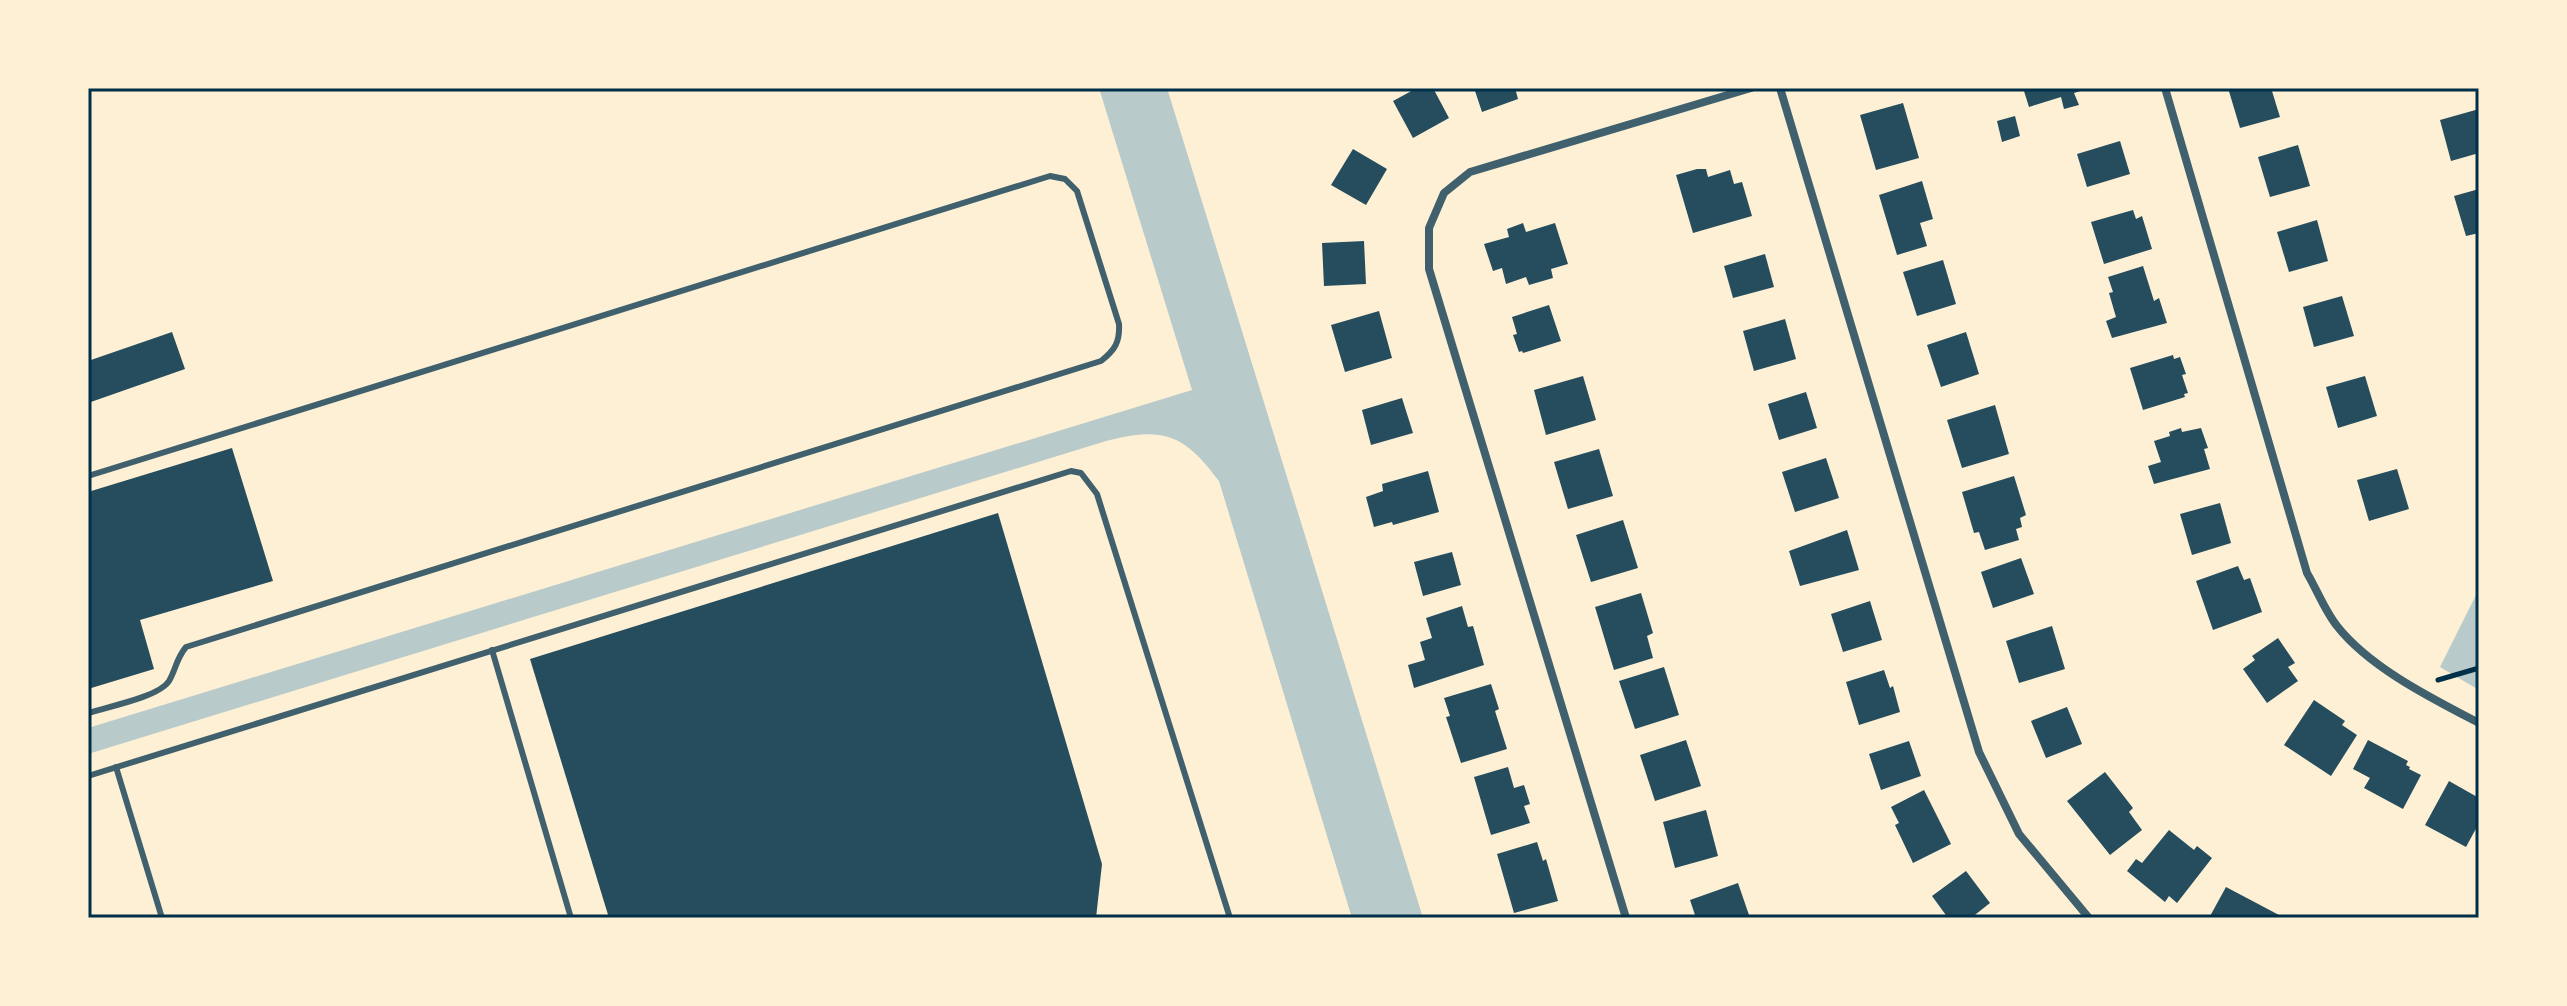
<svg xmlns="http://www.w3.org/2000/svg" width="2567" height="1006" font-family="'Titillium Web',sans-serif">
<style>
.green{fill:#b9caca}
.building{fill:#264d5e}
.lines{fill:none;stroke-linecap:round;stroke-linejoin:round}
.path{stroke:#003049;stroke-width:5}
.service{stroke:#3f606c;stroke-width:6}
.minor{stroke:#3f606c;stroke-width:8}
.neatline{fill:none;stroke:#003049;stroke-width:3}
</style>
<rect width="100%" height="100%" fill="#fdf0d5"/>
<g class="green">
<path d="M1099,88H1167L1423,918H1352L1219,481C1184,434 1163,426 1106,441L88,754V728L1192,390Z"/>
<polygon points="2479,589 2479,690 2440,667"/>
</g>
<g class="building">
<polygon points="1417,88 1433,88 1449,118 1413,138 1393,101"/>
<polygon points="1474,88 1515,88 1518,99 1482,112"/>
<polygon points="2023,88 2087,88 2087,89 2074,93 2079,105 2064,109 2061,97 2029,107"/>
<polygon points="2228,88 2271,88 2280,117 2240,128"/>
<polygon points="1903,103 1919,158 1876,170 1860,115"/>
<polygon points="2479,109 2479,153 2451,161 2440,120"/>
<polygon points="2015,116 2020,136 2002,142 1997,121"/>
<polygon points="2120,141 2130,174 2087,187 2077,154"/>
<polygon points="2298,145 2310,186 2270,197 2258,157"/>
<polygon points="1353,149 1387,169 1366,205 1331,185"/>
<polygon points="1697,169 1706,169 1708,177 1730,170 1734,184 1742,182 1752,216 1693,233 1676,175"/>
<polygon points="1922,181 1933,219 1920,223 1927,246 1897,255 1879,195"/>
<polygon points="2479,189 2479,233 2466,236 2454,196"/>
<polygon points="2133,210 2136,219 2142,216 2152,249 2104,264 2091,222"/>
<polygon points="2317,220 2328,261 2289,272 2277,232"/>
<polygon points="1523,223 1526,232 1555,223 1568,264 1551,269 1553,278 1529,285 1526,277 1506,284 1502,268 1493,271 1484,244 1509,237 1507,229"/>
<polygon points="1364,241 1366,284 1324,286 1322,243"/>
<polygon points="1765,254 1774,287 1733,298 1724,266"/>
<polygon points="1943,260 1956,304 1917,316 1903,272"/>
<polygon points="2143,266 2154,301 2159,298 2167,323 2112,338 2106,321 2116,317 2109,293 2113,292 2108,277"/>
<polygon points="2342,296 2354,336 2314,347 2303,307"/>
<polygon points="1549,305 1561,341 1523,353 1522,351 1519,352 1513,335 1517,334 1512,317"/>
<polygon points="1379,311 1392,358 1345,372 1331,325"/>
<polygon points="1785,319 1796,359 1754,371 1743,331"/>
<polygon points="172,332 185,369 88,403 88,361"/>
<polygon points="1966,332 1979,374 1941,387 1927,345"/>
<polygon points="2173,355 2174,359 2180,357 2186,374 2182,375 2188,393 2184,394 2185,397 2143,410 2130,368"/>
<polygon points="1583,376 1596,420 1546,435 1534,390"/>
<polygon points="2365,376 2377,416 2338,428 2326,387"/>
<polygon points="1806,392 1817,428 1779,440 1768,404"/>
<polygon points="1402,398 1413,433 1371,445 1362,410"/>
<polygon points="1995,405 2009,454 1962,468 1947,420"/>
<polygon points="2181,428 2182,432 2201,428 2208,448 2204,449 2210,469 2154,484 2148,466 2161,462 2154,441 2170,436 2169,432"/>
<polygon points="232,448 273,581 140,620 154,669 88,689 88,492"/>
<polygon points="1599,449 1613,496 1568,509 1554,462"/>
<polygon points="1826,458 1839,498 1795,512 1782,472"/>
<polygon points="2397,469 2409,509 2369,521 2357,480"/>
<polygon points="1428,471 1439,512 1393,525 1392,522 1374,527 1366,497 1383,491 1382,484"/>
<polygon points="2014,476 2026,515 2020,518 2022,527 2016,529 2019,540 1985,550 1979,532 1974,533 1962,492"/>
<polygon points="2220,503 2231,543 2192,555 2180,514"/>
<polygon points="998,513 1102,864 1096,918 609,918 530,659"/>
<polygon points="1623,520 1638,568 1591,582 1576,535"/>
<polygon points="1847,530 1859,570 1800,586 1789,551"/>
<polygon points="1452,552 1461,585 1423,596 1414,562"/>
<polygon points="2021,558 2034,594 1993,608 1981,572"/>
<polygon points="2238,566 2244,580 2250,578 2262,612 2213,630 2196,581"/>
<polygon points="1641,593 1653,633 1647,636 1653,658 1614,670 1595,607"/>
<polygon points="1870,601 1882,640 1843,652 1831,614"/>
<polygon points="1462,606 1468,627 1473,626 1484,665 1414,688 1408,665 1425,660 1420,642 1432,638 1426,618"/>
<polygon points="2052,626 2065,669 2019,683 2006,641"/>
<polygon points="2278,638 2295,663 2288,667 2298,681 2267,703 2243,669 2255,660 2252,656"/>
<polygon points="1664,667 1679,715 1635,729 1619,681"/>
<polygon points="1884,670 1890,688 1893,686 1900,712 1859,725 1846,682"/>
<polygon points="1491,684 1499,709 1495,711 1507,749 1461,763 1446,717 1450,716 1444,698"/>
<polygon points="2314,700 2345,721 2342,725 2357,735 2331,776 2284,745"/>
<polygon points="2067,707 2082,744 2046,758 2031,721"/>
<polygon points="1686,740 1701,786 1655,801 1640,755"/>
<polygon points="2368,740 2408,761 2406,765 2410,767 2409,769 2421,775 2403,809 2364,788 2370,778 2353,769"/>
<polygon points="1909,741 1921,776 1881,790 1869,754"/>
<polygon points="1508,767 1514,788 1524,785 1530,804 1524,806 1530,823 1491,835 1474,777"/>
<polygon points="2105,772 2133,808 2129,812 2142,830 2110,855 2067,801"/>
<polygon points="2449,781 2479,798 2479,823 2466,847 2425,825"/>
<polygon points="1924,790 1951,844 1913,863 1895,825 1899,823 1891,807"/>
<polygon points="1706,810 1718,856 1675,868 1663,822"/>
<polygon points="2169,830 2194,850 2197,846 2212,858 2177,903 2169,896 2165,902 2127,871 2136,859 2142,863"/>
<polygon points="1537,842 1543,861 1546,859 1558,901 1514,913 1497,854"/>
<polygon points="1966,871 1990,903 1971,918 1948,918 1932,896"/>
<polygon points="1738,883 1750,918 1696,918 1690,900"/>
<polygon points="2226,887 2279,915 2277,918 2209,918"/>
</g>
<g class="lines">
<polyline class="path" points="2438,680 2479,668"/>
<g class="service">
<path d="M88,476L1050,176L1065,179L1077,191L1119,324C1120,342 1115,350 1101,361L186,647C176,659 176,669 169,681C159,697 107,707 88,713"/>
<polyline points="492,650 571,918"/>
<polyline points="116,767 162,918"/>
<polyline points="88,776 1071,471 1081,473 1097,494 1230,918"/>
</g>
<g class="minor">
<polyline points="1780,88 1979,752 2019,834 2089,918"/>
<path d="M2165,88L2307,573C2317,590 2325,611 2337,626C2370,668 2433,699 2479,723"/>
<polyline points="1626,918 1429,269 1429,228 1444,193 1470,172 1751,88"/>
</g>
</g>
<rect width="2567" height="1006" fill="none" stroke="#fdf0d5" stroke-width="180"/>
<rect x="90" y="90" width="2387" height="826" class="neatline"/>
</svg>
